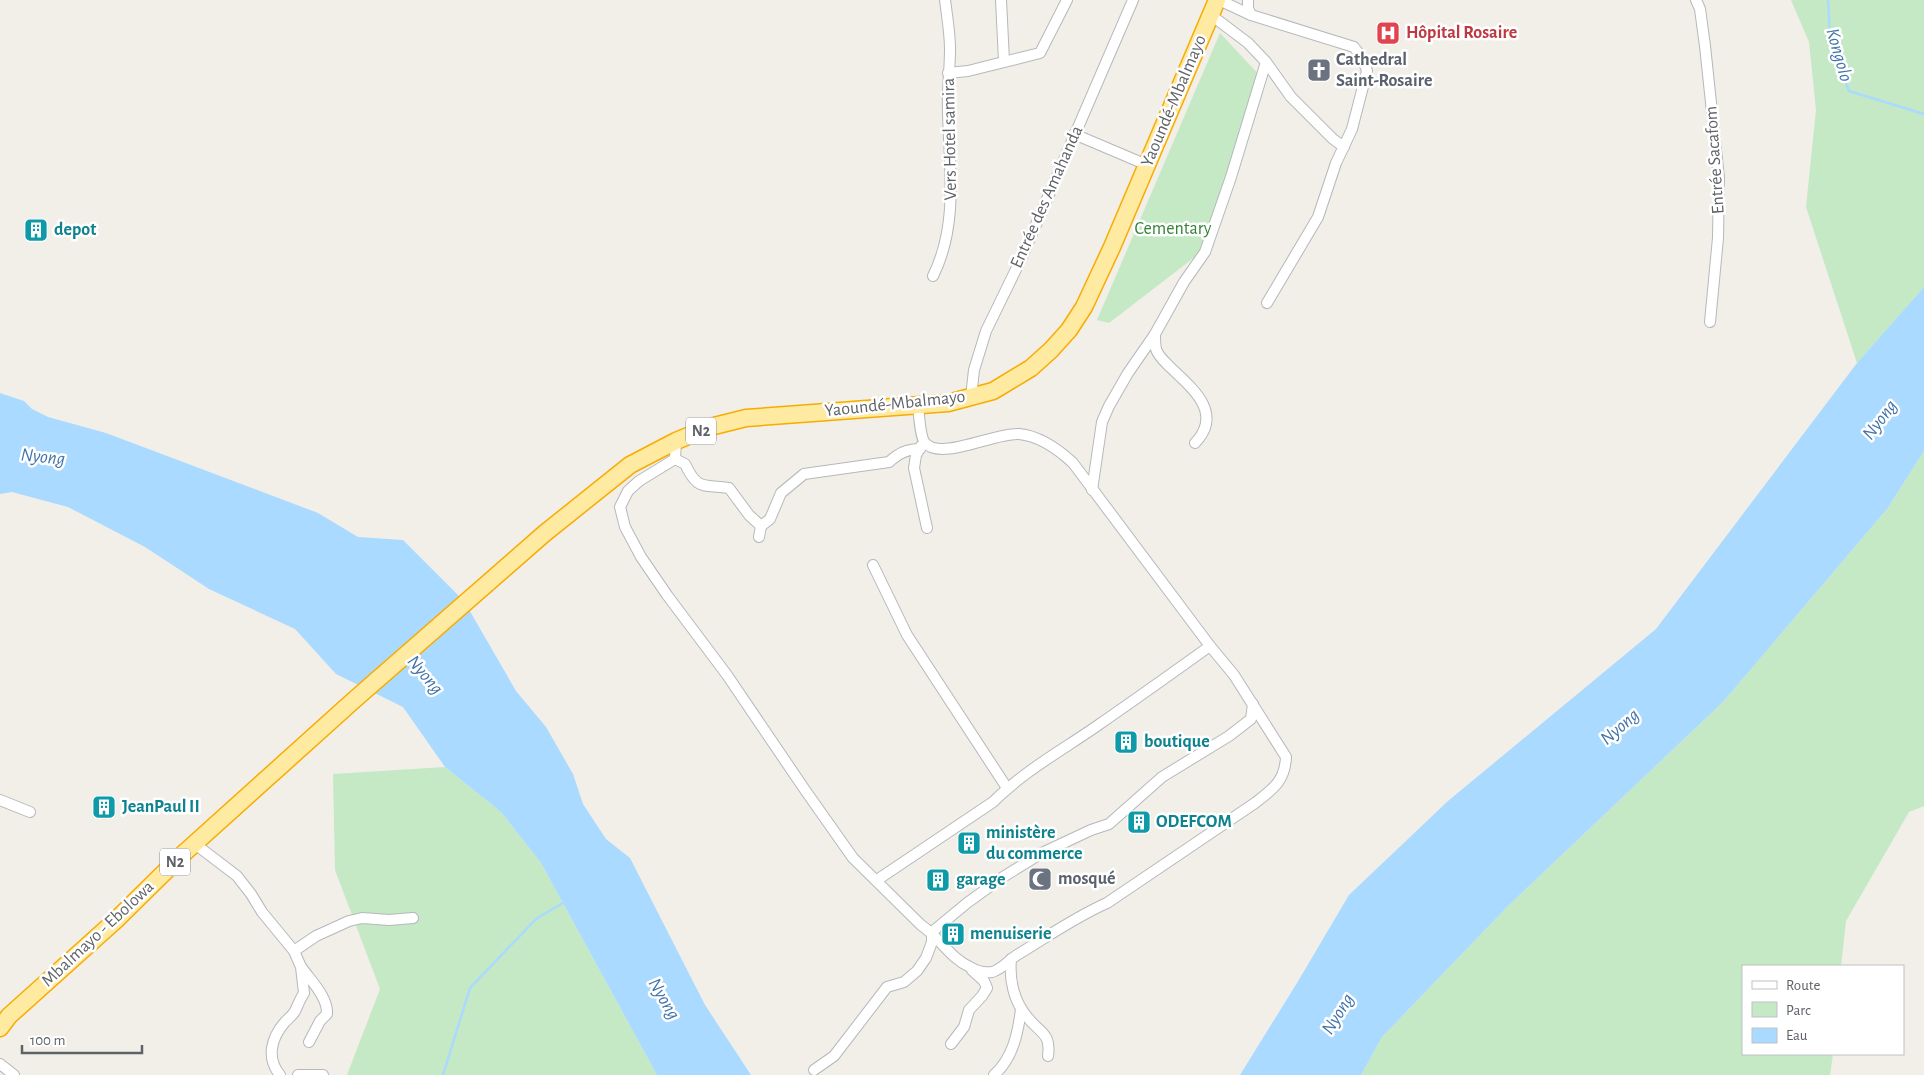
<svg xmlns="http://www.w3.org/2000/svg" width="1924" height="1075" font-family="'Alegreya Sans',sans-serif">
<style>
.green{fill:#c5e8c5}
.water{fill:#aadaff}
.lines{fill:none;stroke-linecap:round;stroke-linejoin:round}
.stream{stroke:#aadaff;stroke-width:2.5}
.minor-casing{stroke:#b5b8bc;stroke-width:12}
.trunk-casing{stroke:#f9ab00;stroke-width:19}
.minor{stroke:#fff;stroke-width:10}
.trunk{stroke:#feeaa1;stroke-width:16}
.labels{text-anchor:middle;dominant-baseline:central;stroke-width:5;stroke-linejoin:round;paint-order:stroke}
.shield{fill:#fff;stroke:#8f9295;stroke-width:1}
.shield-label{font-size:16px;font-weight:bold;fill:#5f6368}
.health-label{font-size:18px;font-weight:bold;fill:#be3a42;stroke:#fff;text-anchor:start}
.worship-label{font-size:18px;font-weight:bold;fill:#5b616d;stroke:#fff;text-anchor:start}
.street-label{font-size:18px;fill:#5f6368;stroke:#fff}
.park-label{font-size:18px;fill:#348238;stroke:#fff}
.culture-label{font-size:18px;font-weight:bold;fill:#0d838f;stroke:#fff;text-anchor:start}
.water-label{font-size:19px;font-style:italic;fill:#4174aa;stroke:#fff}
</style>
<rect width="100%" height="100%" fill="#f1efe8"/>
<g class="green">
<polygon points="1791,0 1924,0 1924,287 1857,363 1806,207 1816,110 1809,42"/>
<polygon points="1220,33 1263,79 1200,253 1109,323 1097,320"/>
<polygon points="1924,451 1924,806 1909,812 1846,921 1841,966 1743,966 1743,1054 1833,1054 1830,1075 1361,1075 1382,1037 1509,905 1723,702 1887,509"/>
<polygon points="445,767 501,812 541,863 657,1075 347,1075 380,989 335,870 333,774"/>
</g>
<g class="water">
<polygon points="1924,287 1924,451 1887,509 1723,702 1509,905 1382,1037 1361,1075 1240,1075 1297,983 1349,895 1448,801 1656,629 1857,363"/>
<polygon points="0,393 24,401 32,409 48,417 106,433 318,513 358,537 403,540 464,601 516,691 546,727 573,774 583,804 606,839 630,858 705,1005 751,1075 657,1075 541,863 501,812 445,767 403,707 336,674 295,629 209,589 145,547 68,507 12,492 0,494"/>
</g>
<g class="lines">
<g class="stream">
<polyline points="1828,0 1830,36 1849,91 1924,114"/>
<polyline points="443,1075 470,988 536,919 566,901"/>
</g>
<g class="minor-casing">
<g id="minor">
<polyline points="1001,0 1004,61"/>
<polyline points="1219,0 1251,15 1354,47 1363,59 1367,71 1352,129 1336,163 1318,217 1267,303"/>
<polyline points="1248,0 1248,8 1251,15"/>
<polyline points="1696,0 1700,9 1705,46 1719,178 1718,238 1710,322"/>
<polyline points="1211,15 1248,43 1266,62 1291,97 1333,139 1344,147"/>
<polyline points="948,73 968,71 1040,53 1067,0"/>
<polyline points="1074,134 1147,165"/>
<path d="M933,276C959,224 949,166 948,111C947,90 950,70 950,49C950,33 947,16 945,0"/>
<path d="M1155,334C1155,339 1155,344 1156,349C1158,356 1165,362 1170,367C1192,388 1224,413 1195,443"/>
<polyline points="971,397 974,370 986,331 1022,257 1133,0"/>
<path d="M676,441L675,459L639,481L628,491L620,507L625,527L641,557L667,595L727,675L805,790L853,858L921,925C939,937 950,958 970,967C976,971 984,973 992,972C1001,970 1009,960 1017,955C1047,937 1075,917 1107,903L1255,803C1273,789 1285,781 1286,757L1234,675L1210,646L1073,463C1058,449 1040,436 1019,434C996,432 941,461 925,443C920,437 919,414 918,405"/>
<polyline points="921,446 916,455 914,468 927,528"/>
<path d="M675,459L685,464C698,491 702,484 729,488L749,515L761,526L759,537"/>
<polyline points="1092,490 1102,422 1109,406 1128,373 1155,334 1184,282 1205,252 1231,177 1266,62"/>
<path d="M761,526L770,519L781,493L804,474L889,462C899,453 907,449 920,449"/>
<polyline points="873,565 907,635 1007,788"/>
<polyline points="0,800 30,812"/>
<path d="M195,844L237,876L251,894L262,912L294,951L301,967L304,993C300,999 298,1005 295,1011C293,1015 288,1019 285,1022C271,1038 266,1058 280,1075"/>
<path d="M877,880L993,802C1023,772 1059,752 1094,728C1133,701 1171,674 1210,646"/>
<polyline points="294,951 316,936 349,921 362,918 389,920 413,918"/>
<path d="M1011,959C1009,980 1014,1002 1028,1018C1041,1034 1051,1033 1048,1056"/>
<path d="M302,968C311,981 328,997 327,1014L320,1021L309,1042"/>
<polyline points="951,1044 964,1027 969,1010 982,996 987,988 984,981 972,970"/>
<polyline points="0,1064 14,1075"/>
<polyline points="814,1070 834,1056 887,987 904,982 917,971 926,958 932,942 932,932 967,903 1003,877 1042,853 1091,830 1109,824 1162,777 1229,736 1251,719 1253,704"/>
<polyline points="298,1075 323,1075"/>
<path d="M994,1075C1013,1058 1018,1033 1021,1009"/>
</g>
</g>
<g class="trunk-casing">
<polyline id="trunk" points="0,1028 9,1016 116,920 183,854 354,700 545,533 630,465 676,441 710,427 746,418 948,403 993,391 1031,368 1051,350 1069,330 1084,307 1112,247 1217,0"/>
</g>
<use href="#minor" class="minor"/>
<use href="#trunk" class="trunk"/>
</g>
<defs>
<g id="hospital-square" transform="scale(1.25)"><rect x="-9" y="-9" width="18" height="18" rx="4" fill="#e0444e" stroke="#fff"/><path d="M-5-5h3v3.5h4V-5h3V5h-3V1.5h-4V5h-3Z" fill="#fff"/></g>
<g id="church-square" transform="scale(1.25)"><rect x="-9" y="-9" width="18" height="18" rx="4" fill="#6b7280" stroke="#fff"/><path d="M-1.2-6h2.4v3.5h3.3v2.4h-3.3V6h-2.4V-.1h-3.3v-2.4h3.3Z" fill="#fff"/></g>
<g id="building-square" transform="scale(1.25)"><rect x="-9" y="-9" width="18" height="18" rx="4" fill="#0f9aa8" stroke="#fff"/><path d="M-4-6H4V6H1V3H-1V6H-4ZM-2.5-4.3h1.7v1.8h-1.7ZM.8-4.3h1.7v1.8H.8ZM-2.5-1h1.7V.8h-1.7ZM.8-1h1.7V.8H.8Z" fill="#fff"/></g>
<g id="mosque-square" transform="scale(1.25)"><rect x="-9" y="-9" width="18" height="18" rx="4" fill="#6b7280" stroke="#fff"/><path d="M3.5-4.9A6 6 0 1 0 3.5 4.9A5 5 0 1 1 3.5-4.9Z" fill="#fff"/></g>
</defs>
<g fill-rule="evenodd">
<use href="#hospital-square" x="1388" y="33"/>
<use href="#church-square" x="1319" y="70"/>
<use href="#building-square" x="36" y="230"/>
<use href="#building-square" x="1126" y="742"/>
<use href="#building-square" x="104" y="807"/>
<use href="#building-square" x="1139" y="822"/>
<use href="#building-square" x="969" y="843"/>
<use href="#mosque-square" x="1040" y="879"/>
<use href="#building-square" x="938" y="880"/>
<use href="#building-square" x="953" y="934"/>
</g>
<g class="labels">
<g class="shield">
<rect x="686" y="417.5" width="30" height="27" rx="4"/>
<rect x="160" y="848.5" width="30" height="27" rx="4"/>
</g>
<g class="shield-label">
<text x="701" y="431">N2</text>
<text x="175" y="862">N2</text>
</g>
<g class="health-label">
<text x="1406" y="33">Hôpital Rosaire</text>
</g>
<g class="worship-label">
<text x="1336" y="60">Cathedral<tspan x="1336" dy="21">Saint-Rosaire</tspan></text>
<text x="1058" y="879">mosqué</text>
</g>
<g class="street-label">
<text transform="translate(1174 101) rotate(-67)">Yaoundé-Mbalmayo</text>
<text transform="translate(950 139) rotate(-91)">Vers Hotel samira</text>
<text transform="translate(1715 160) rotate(-94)">Entrée Sacafom</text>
<text transform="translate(1047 197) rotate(-66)">Entrée des Amahanda</text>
<text transform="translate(895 404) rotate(-6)">Yaoundé-Mbalmayo</text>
<text transform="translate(98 934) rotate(-43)">Mbalmayo - Ebolowa</text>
</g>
<g class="park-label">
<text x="1173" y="229">Cementary</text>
</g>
<g class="culture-label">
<text x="54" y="230">depot</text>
<text x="1144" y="742">boutique</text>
<text x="122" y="807">JeanPaul II</text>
<text x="1156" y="822">ODEFCOM</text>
<text x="986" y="833">ministère<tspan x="986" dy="21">du commerce</tspan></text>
<text x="956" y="880">garage</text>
<text x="970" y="934">menuiserie</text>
</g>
<g class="water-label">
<text transform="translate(1839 55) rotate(74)">Kongolo</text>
<text transform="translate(1880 420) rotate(-53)">Nyong</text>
<text transform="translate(43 457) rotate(6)">Nyong</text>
<text transform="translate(425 675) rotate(50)">Nyong</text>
<text transform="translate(1620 727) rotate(-41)">Nyong</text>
<text transform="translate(664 999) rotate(60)">Nyong</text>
<text transform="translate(1338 1014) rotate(-58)">Nyong</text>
</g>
</g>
<rect x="1742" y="965" width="162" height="90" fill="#ffffff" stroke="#bfc1c3"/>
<rect x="1752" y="981" width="25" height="8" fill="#ffffff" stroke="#bfc1c3"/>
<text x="1786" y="990" font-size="15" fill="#5f6368">Route</text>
<rect x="1752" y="1002" width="25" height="15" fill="#c5e8c5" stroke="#bfc1c3"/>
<text x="1786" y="1015" font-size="15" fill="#5f6368">Parc</text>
<rect x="1752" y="1028" width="25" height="15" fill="#aadaff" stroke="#bfc1c3"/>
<text x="1786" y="1040" font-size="15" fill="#5f6368">Eau</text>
<path d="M22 1045v8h120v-8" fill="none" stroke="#5f6368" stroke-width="2.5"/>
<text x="30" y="1045" font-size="15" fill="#5f6368" stroke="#ffffff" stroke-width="4" paint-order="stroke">100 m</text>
</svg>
